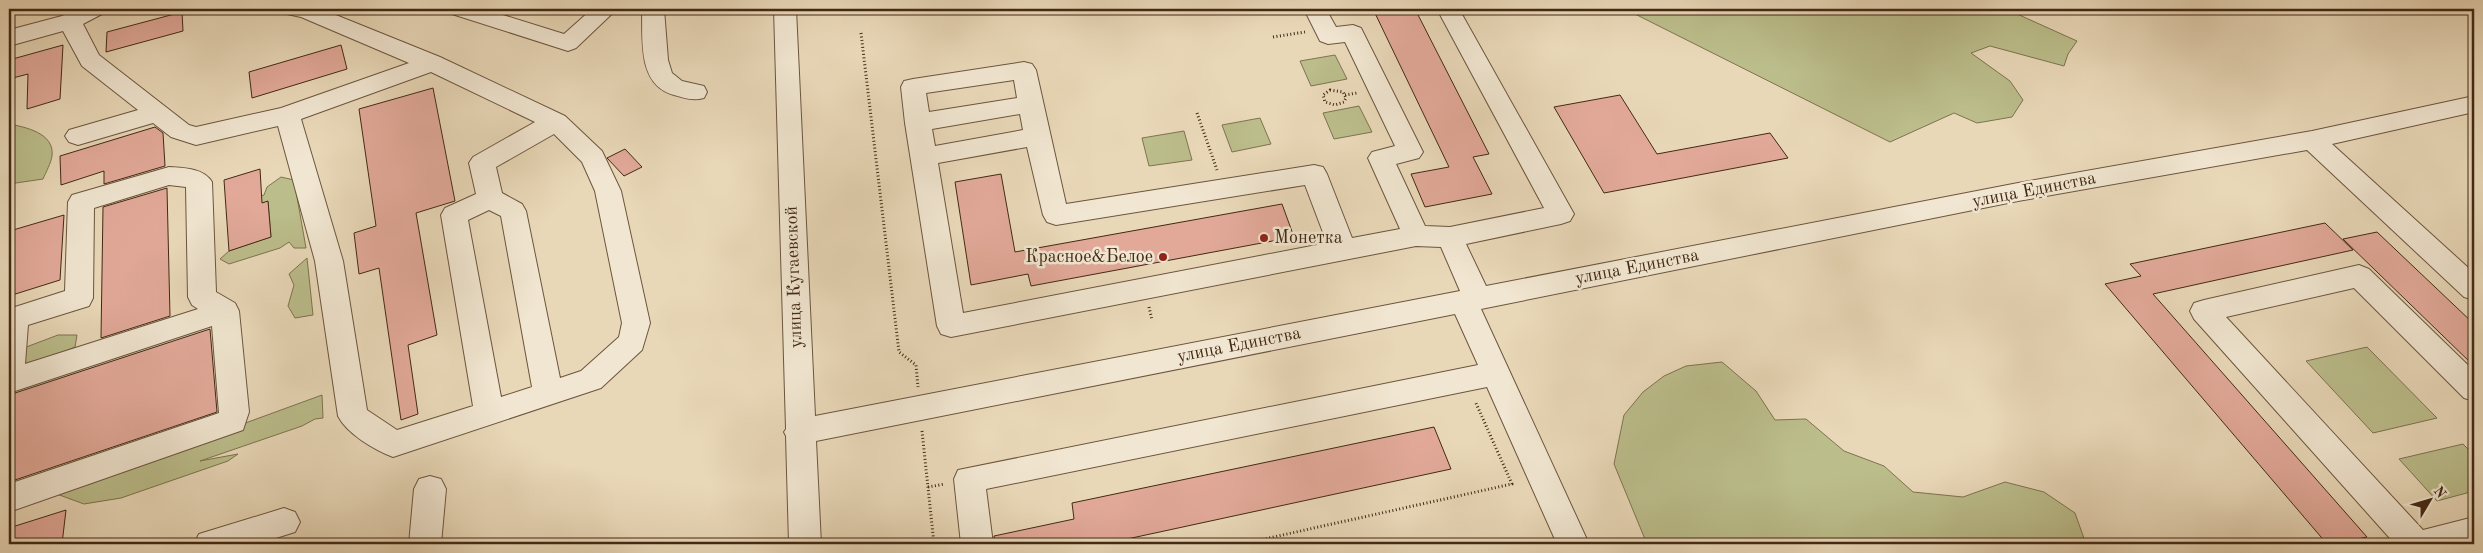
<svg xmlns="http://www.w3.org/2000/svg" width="2483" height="553" font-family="'Old Standard TT',serif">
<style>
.green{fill:#bbbd8b;stroke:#7e7350}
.building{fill:#e2a999;stroke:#422915}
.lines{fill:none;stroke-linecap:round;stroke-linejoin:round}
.minor-casing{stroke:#6c553e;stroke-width:2}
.path{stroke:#422915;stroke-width:3;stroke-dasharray:1 2.5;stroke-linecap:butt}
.minor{fill:#f1e6d1;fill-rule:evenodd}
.poi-dot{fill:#8f2418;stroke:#f1e6d1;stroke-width:2}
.labels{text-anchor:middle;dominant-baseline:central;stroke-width:5;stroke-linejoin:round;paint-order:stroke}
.street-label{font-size:18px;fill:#422915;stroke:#f1e6d1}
.poi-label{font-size:18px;fill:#422915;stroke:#f1e6d1;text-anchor:start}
</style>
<rect width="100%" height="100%" fill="#e9d8b8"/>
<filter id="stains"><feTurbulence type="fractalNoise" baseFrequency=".004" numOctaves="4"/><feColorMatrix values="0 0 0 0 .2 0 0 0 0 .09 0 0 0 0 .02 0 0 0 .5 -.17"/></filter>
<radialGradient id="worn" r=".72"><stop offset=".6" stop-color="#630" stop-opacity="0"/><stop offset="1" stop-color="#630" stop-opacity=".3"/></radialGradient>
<g class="green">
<polygon points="1625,9 2006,9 2077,41 2068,54 2064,66 1990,46 1971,53 2010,81 2023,100 2012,117 1977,123 1954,113 1890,142"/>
<polygon points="1335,55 1347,79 1311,86 1300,61"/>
<polygon points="1359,106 1372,132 1334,139 1323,113"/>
<polygon points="1260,118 1271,144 1232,152 1222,125"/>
<path d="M9,124C25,127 55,133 52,156C51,163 46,172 43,179L9,184Z"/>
<polygon points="1184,131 1192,160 1149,166 1142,138"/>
<polygon points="281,177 294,180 306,248 294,248 289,242 280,248 229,264 220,259 229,251 271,237 268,202 226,214 235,203 264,195 267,187"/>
<polygon points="307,258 313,315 295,318 288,306 294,285 289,274"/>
<polygon points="58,335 77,335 75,347 54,356 22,366 21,349"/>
<polygon points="2367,347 2437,418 2373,433 2306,361"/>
<polygon points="1722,362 1756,391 1775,420 1806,419 1844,451 1884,466 1913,492 1963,497 2005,482 2044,492 2075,513 2086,544 1647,544 1614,464 1624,415 1643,392 1664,376 1686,366"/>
<polygon points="322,395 323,418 315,419 302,426 200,461 238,454 228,461 121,498 84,504 54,493"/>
<polygon points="2463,444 2474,455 2474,491 2437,501 2399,459"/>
</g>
<g class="building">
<polygon points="1373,9 1415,9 1489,154 1473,157 1492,194 1425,207 1411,174 1449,167"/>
<polygon points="182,12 183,31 106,52 107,32"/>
<polygon points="63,45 60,99 27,109 28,74 9,79 9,60"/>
<polygon points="341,45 347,69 252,98 249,72"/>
<polygon points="433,88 455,201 416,213 437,335 408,345 418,414 401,420 379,268 359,274 354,233 376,226 359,109"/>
<polygon points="1620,95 1657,154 1770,133 1788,158 1604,193 1554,107"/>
<polygon points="155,127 163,133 165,166 104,184 104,171 61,185 60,156"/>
<polygon points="625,149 642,167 624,176 607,158"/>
<polygon points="260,169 262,203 268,201 271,237 229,251 224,180"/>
<polygon points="1001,174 1015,252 1282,204 1294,237 1031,286 1028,274 971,285 955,182"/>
<polygon points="167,188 170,316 101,338 103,207"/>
<polygon points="64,215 60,280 9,296 13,230"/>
<polygon points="2325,223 2353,250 2153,294 2367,537 2336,544 2327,544 2105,284 2141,276 2130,264"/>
<polygon points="2377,232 2474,324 2474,366 2343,239"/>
<polygon points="210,329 217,412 9,482 9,395"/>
<polygon points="1434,427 1451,469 1104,544 995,544 994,536 1074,519 1072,503"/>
<polygon points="66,510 62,544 9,544 9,528"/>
</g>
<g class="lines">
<g class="minor-casing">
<g id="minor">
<path d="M76,9H105L102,14L83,24L99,55L189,125L196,127L281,108L409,63L301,17L287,14L284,9H321L440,57L565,116L602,151L621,191L650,323L642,350L601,388L393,457C375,450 347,434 338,416L315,261L278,126L196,145L171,137L153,123L78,145L69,142L65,136L69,130L138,110L82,66L63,31L9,46V30L62,16ZM431,72L535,122L473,157L469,163L476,194L445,208L441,215L473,406L397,430L367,410L343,261L301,119ZM554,134L582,162L595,191L622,323L619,337L581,371L560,378L526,211L522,204L502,193L496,167ZM489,210L501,216L532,387L501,397L468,220Z"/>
<polygon points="449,9 484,9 564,34 592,9 617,9 576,48 568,51 452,14"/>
<path d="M642,9H664L668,60L672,73L682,81L704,86L707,92L704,98C693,101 684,98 674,95C637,85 643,39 642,9Z"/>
<path d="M774,9H796L815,416L1460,291L1441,247L1416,246L951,337L941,334L937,326L905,123L901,87L904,81L913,79L1024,62L1032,64L1036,70L1066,204L1314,165L1323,167L1327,174L1352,238L1400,229L1368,158L1372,152L1395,146L1345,42L1328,44L1320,41L1304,9H1326L1336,27L1353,25L1361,28L1423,152L1419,158L1396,164L1425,226L1450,227L1544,208L1437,9H1459L1574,214L1570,221L1561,224L1466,244L1486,286L2018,183L2312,131L2474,96V112L2332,144L2474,273V300L2464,297L2307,150L2018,201L1481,309L1589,544H1557L1487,387L986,489L993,544H961L954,479L958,470L1478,365L1455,314L816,441L821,544H789L786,436L784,432L786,429ZM1014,80L1017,98L929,112L926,93ZM1020,114L1023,130L935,146L932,129ZM1027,147L1043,215L1047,222L1056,225L1305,185L1327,243L963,313L938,163Z"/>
<path d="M169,167C184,168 204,168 212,182L216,292L235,303L239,311L249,412L243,430L9,512V484L219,413L212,326L9,393V306L15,307L65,291L68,202L72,195ZM169,185L186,187L188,297L192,305L198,309L25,364L28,325L89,306L93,298L94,208Z"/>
<polygon points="2359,265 2369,269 2474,371 2474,401 2464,398 2354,288 2226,317 2423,530 2474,517 2474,544 2395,544 2194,319 2190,311 2194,303 2204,300"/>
<polygon points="430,476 441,479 446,489 441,544 409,544 414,489 419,479"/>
<polygon points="284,508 295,512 300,522 295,532 257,544 194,544 199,534"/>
</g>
</g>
<g class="path">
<polyline points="861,33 899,352 916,365 918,387"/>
<polyline points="1273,37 1305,32"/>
<polygon points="1330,90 1343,92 1346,98 1344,102 1335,105 1325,102 1323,95"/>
<polyline points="1345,95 1357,93"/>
<polyline points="1197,113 1217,170"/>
<polyline points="1149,307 1152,320"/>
<polyline points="922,431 934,544"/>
<polyline points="928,487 945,484"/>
<polyline points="1242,544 1512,484 1475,401"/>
</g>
<use href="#minor" class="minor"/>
</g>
<g class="poi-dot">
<circle cx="1264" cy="238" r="5"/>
<circle cx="1163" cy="257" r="5"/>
</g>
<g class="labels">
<g class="street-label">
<text transform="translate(2034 190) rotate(-11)">улица Единства</text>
<text transform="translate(1637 267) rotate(-11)">улица Единства</text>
<text transform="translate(794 277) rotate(-92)">улица Кугаевской</text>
<text transform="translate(1239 345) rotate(-11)">улица Единства</text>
</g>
<g class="poi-label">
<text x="1274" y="238">Монетка</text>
<text x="1153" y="257" text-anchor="end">Красное&amp;Белое</text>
</g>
</g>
<rect width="2483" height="553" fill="none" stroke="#e9d8b8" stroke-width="30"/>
<rect x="10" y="10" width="2463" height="533" fill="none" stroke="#422915" stroke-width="2.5"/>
<rect x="15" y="15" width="2453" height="523" fill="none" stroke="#422915"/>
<g transform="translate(2430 500) rotate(52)" stroke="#f1e6d1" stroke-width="4" paint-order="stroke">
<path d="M0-4L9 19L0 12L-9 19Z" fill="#422915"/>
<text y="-8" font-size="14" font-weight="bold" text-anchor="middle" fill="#422915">N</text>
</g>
<rect width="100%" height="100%" filter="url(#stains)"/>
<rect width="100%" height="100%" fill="url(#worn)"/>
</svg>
